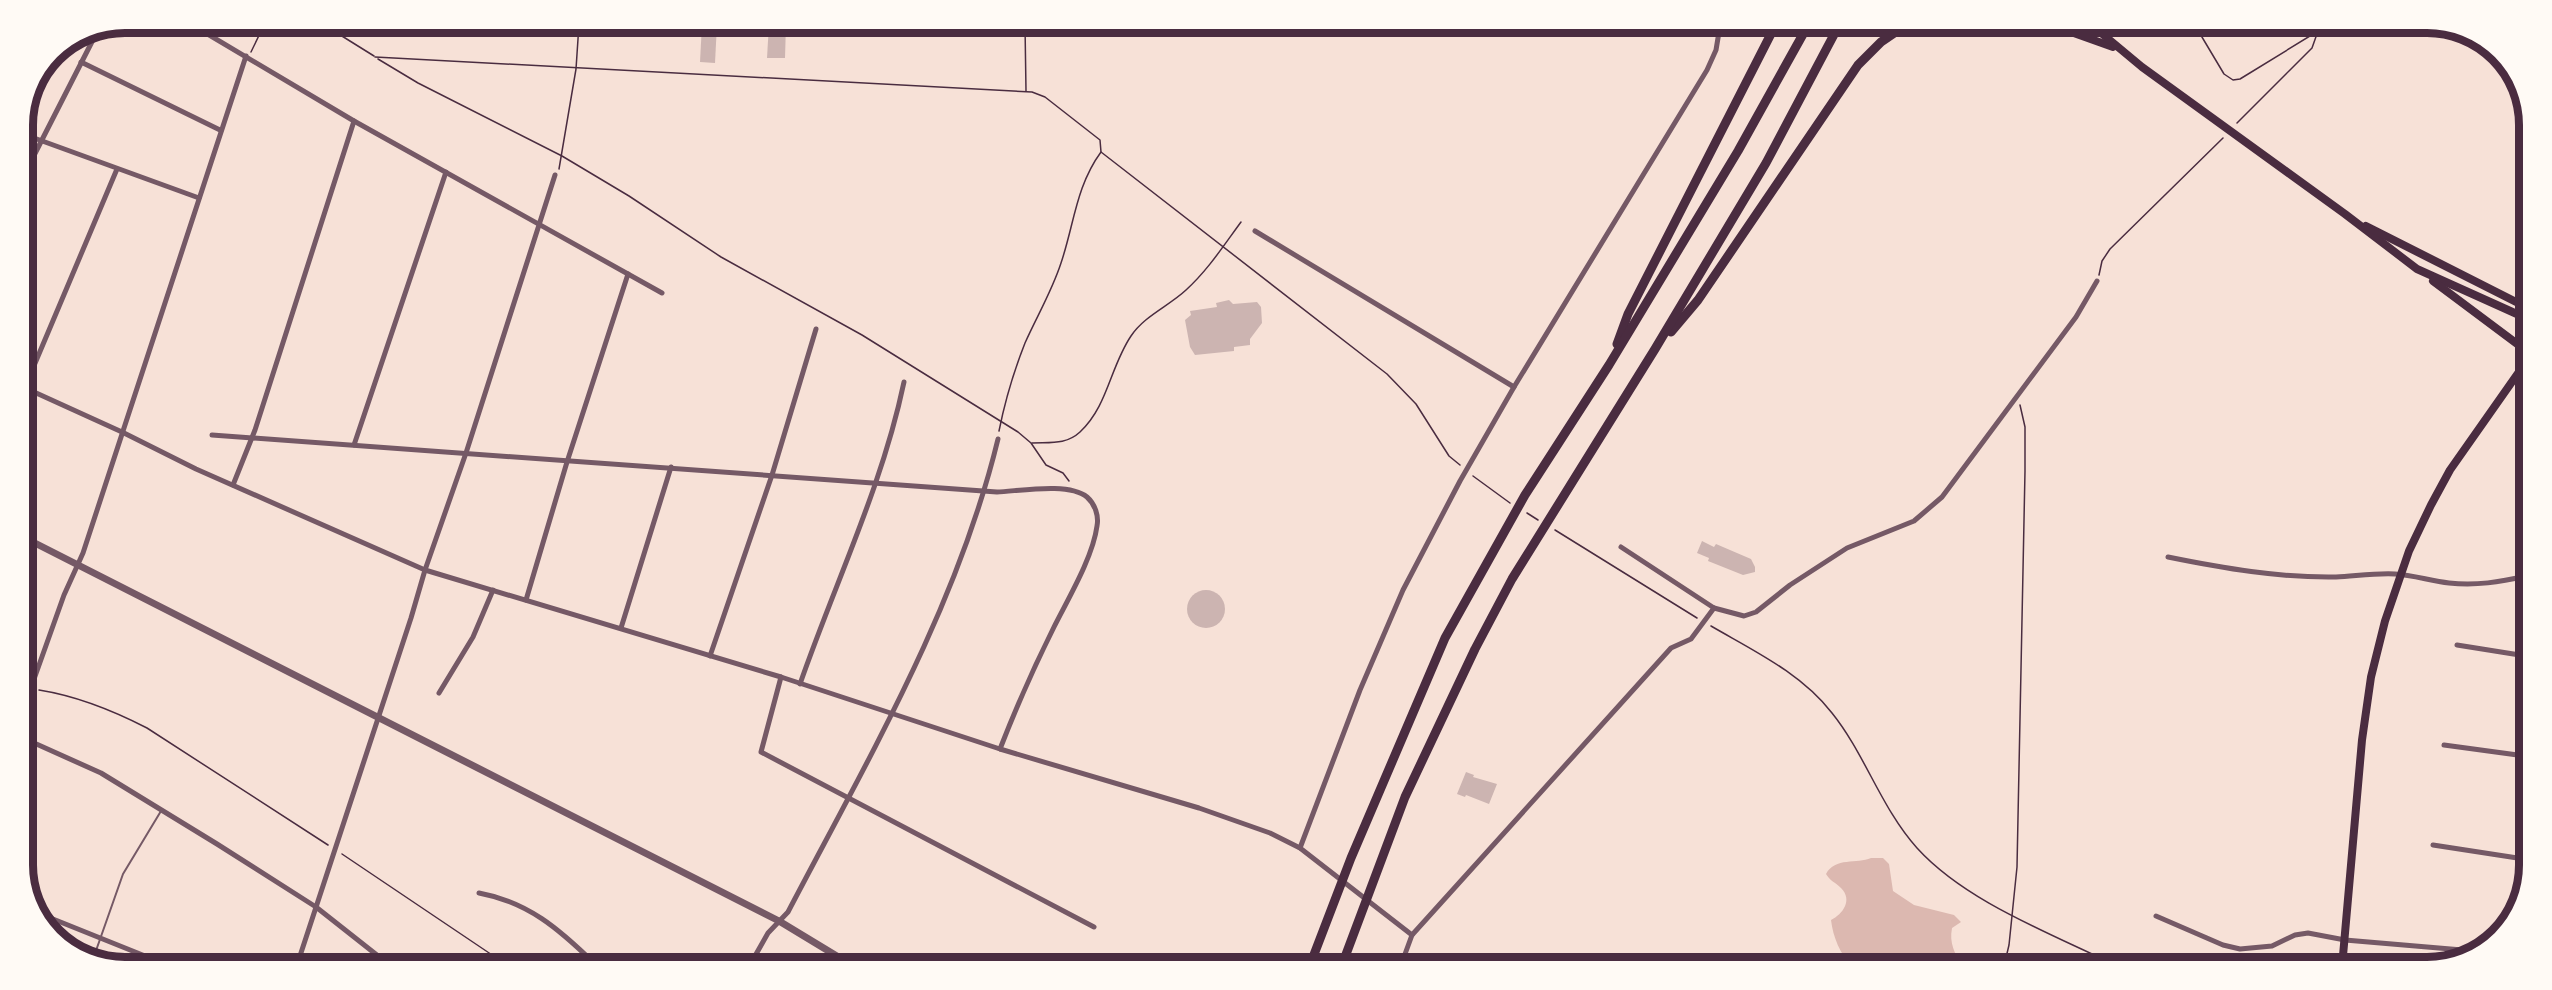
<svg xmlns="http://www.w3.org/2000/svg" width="2552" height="990" font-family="Commissioner,sans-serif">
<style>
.water{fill:#dcb8b0}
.building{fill:#ccb4b1}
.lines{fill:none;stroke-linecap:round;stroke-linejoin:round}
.path{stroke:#4a2c40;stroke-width:1.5}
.service{stroke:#755966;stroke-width:2}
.minor{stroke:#755966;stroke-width:5}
.tertiary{stroke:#755966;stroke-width:7}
.secondary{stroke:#4a2c40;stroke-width:8}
.motorway{stroke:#4a2c40;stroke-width:9}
.rim{fill:none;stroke:#4a2c40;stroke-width:8}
</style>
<rect width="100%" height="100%" fill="#f7e1d7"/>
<path class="water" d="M1871,858H1883L1889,864L1893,891L1914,905L1954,915L1961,922L1952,928C1949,944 1955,952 1961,966H1852C1840,954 1833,937 1831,920C1843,914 1853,900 1841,888C1835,882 1830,881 1826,874C1835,857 1857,864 1871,858Z"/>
<g class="building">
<polygon points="702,24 717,24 715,63 700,62"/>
<polygon points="769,24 786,24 785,58 767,58"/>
<polygon points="1229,300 1233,304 1257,302 1261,307 1262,323 1250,339 1250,345 1234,347 1234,351 1195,355 1190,347 1185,320 1191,315 1190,311 1217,307 1216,303"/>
<polygon points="1702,541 1714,547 1716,544 1751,559 1755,567 1755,572 1743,575 1708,561 1709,558 1697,553"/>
<circle cx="1206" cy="609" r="19"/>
<polygon points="1466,772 1474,775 1473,777 1497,784 1489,804 1466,795 1465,797 1457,794"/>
</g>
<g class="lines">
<g class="path">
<polyline points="321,23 374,56"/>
<polyline points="1025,25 1026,91"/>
<polyline points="2196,27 2224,74 2233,80 2240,79 2323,28"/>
<polyline points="251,52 265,23"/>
<path d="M375,57L1032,92L1045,97L1100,140L1101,152C1076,186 1074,225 1061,263C1052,291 1037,316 1025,343C1014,371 1005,401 999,431"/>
<polyline points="378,59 418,83 562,156 629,196 721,257 862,335 1018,432 1031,443 1046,465 1063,473 1069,481"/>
<polyline points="2237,123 2312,48 2318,31"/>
<polyline points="1101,152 1387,374 1416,404 1449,456 1460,465"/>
<polyline points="559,169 576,69 579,24"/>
<polyline points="2099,275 2102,261 2110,249 2223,138"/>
<path d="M1032,443C1050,442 1066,445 1080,432C1108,406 1110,367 1131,336C1144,316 1169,306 1186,290C1208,270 1224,245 1241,222"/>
<polyline points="1473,476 1510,503"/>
<polyline points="1527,513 1538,520"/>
<polyline points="1555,530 1697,618"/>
<path d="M1711,626C1754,651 1801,673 1832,713C1865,754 1881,808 1917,848C1967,903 2053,934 2119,967"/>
<path d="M39,690C77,696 112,710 147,728L328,845"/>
<polyline points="342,854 504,963"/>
<polyline points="2004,966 2009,945 2017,867 2025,471 2025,427 2020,405"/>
</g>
<polyline class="service" points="92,962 123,874 161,811"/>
<g class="minor">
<polyline points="189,23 354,121 662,293"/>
<polyline points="81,62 220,130"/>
<polyline points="23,134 199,198"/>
<polyline points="23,177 99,28"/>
<polyline points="1255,231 1514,387"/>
<polyline points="23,387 122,432 196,469 425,570 781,677 1000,749 1199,808 1270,833 1300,848 1412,935"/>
<polyline points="25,387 117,169"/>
<path d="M212,435L997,492C1020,491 1069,482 1087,497C1095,504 1099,516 1097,526C1093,557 1068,599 1054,627C1034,667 1016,708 1000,749"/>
<polyline points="354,445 446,172"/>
<polyline points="233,485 255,430 354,121"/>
<polyline points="1621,547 1714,608 1744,616 1756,612 1790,585 1847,548 1914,521 1942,497 2076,317 2097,281"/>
<path d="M2168,557C2222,568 2280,578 2336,577C2356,576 2375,573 2395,574C2413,575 2431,581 2449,583C2476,586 2500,582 2526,576"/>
<polyline points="526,600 567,462 628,274"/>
<polyline points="621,628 671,467"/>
<polyline points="2457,645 2526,656"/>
<polyline points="710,656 772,475 816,329"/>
<polyline points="781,677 761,752 1094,927"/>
<path d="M800,684C835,583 882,487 904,382"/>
<polyline points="439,693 473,637 493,590"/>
<polyline points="23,710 64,595 83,553 246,56"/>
<polyline points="23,738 101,773 217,844 316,907 387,963"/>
<polyline points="2444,745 2525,756"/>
<polyline points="2433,845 2524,859"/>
<polyline points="1300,848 1360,690 1403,590 1460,481 1514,387 1707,70 1716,50 1720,26"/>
<path d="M479,893C528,902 559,929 594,963"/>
<polyline points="38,913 160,962"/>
<polyline points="2156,916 2223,945 2240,949 2272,946 2295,935 2308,933 2345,940 2474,951"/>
<polyline points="298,962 411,618 425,570 466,453 555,175"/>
<path d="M751,963L768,933L788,912C868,759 957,608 998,439"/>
<polyline points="1401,965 1412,935 1671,648 1691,639 1714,608"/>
</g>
<polyline class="tertiary" points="23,537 779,921 850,964"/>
<g class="secondary">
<polyline points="2057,27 2113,47"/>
<polyline points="2094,27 2142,67 2345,214 2417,269 2528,319"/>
<polyline points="2366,226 2528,308"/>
<polyline points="2433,281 2528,352"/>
<polyline points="2342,967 2362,740 2371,677 2385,621 2409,551 2431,505 2450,470 2528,359"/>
</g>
<g class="motorway">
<polyline points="1671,332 1698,300 1858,65 1881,42 1903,27"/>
<polyline points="1617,344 1628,314 1775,26"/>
<polyline points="1310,965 1351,858 1445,638 1525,495 1609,365 1738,151 1807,27"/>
<polyline points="1342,965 1405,797 1475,649 1512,579 1655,349 1766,163 1838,27"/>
</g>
</g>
<path d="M0 0H2552V990H0ZM125 33H2427A92 92 0 0 1 2519 125V865A92 92 0 0 1 2427 957H125A92 92 0 0 1 33 865V125A92 92 0 0 1 125 33Z" fill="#fffaf5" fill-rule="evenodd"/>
<path class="rim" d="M125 33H2427A92 92 0 0 1 2519 125V865A92 92 0 0 1 2427 957H125A92 92 0 0 1 33 865V125A92 92 0 0 1 125 33Z"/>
</svg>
